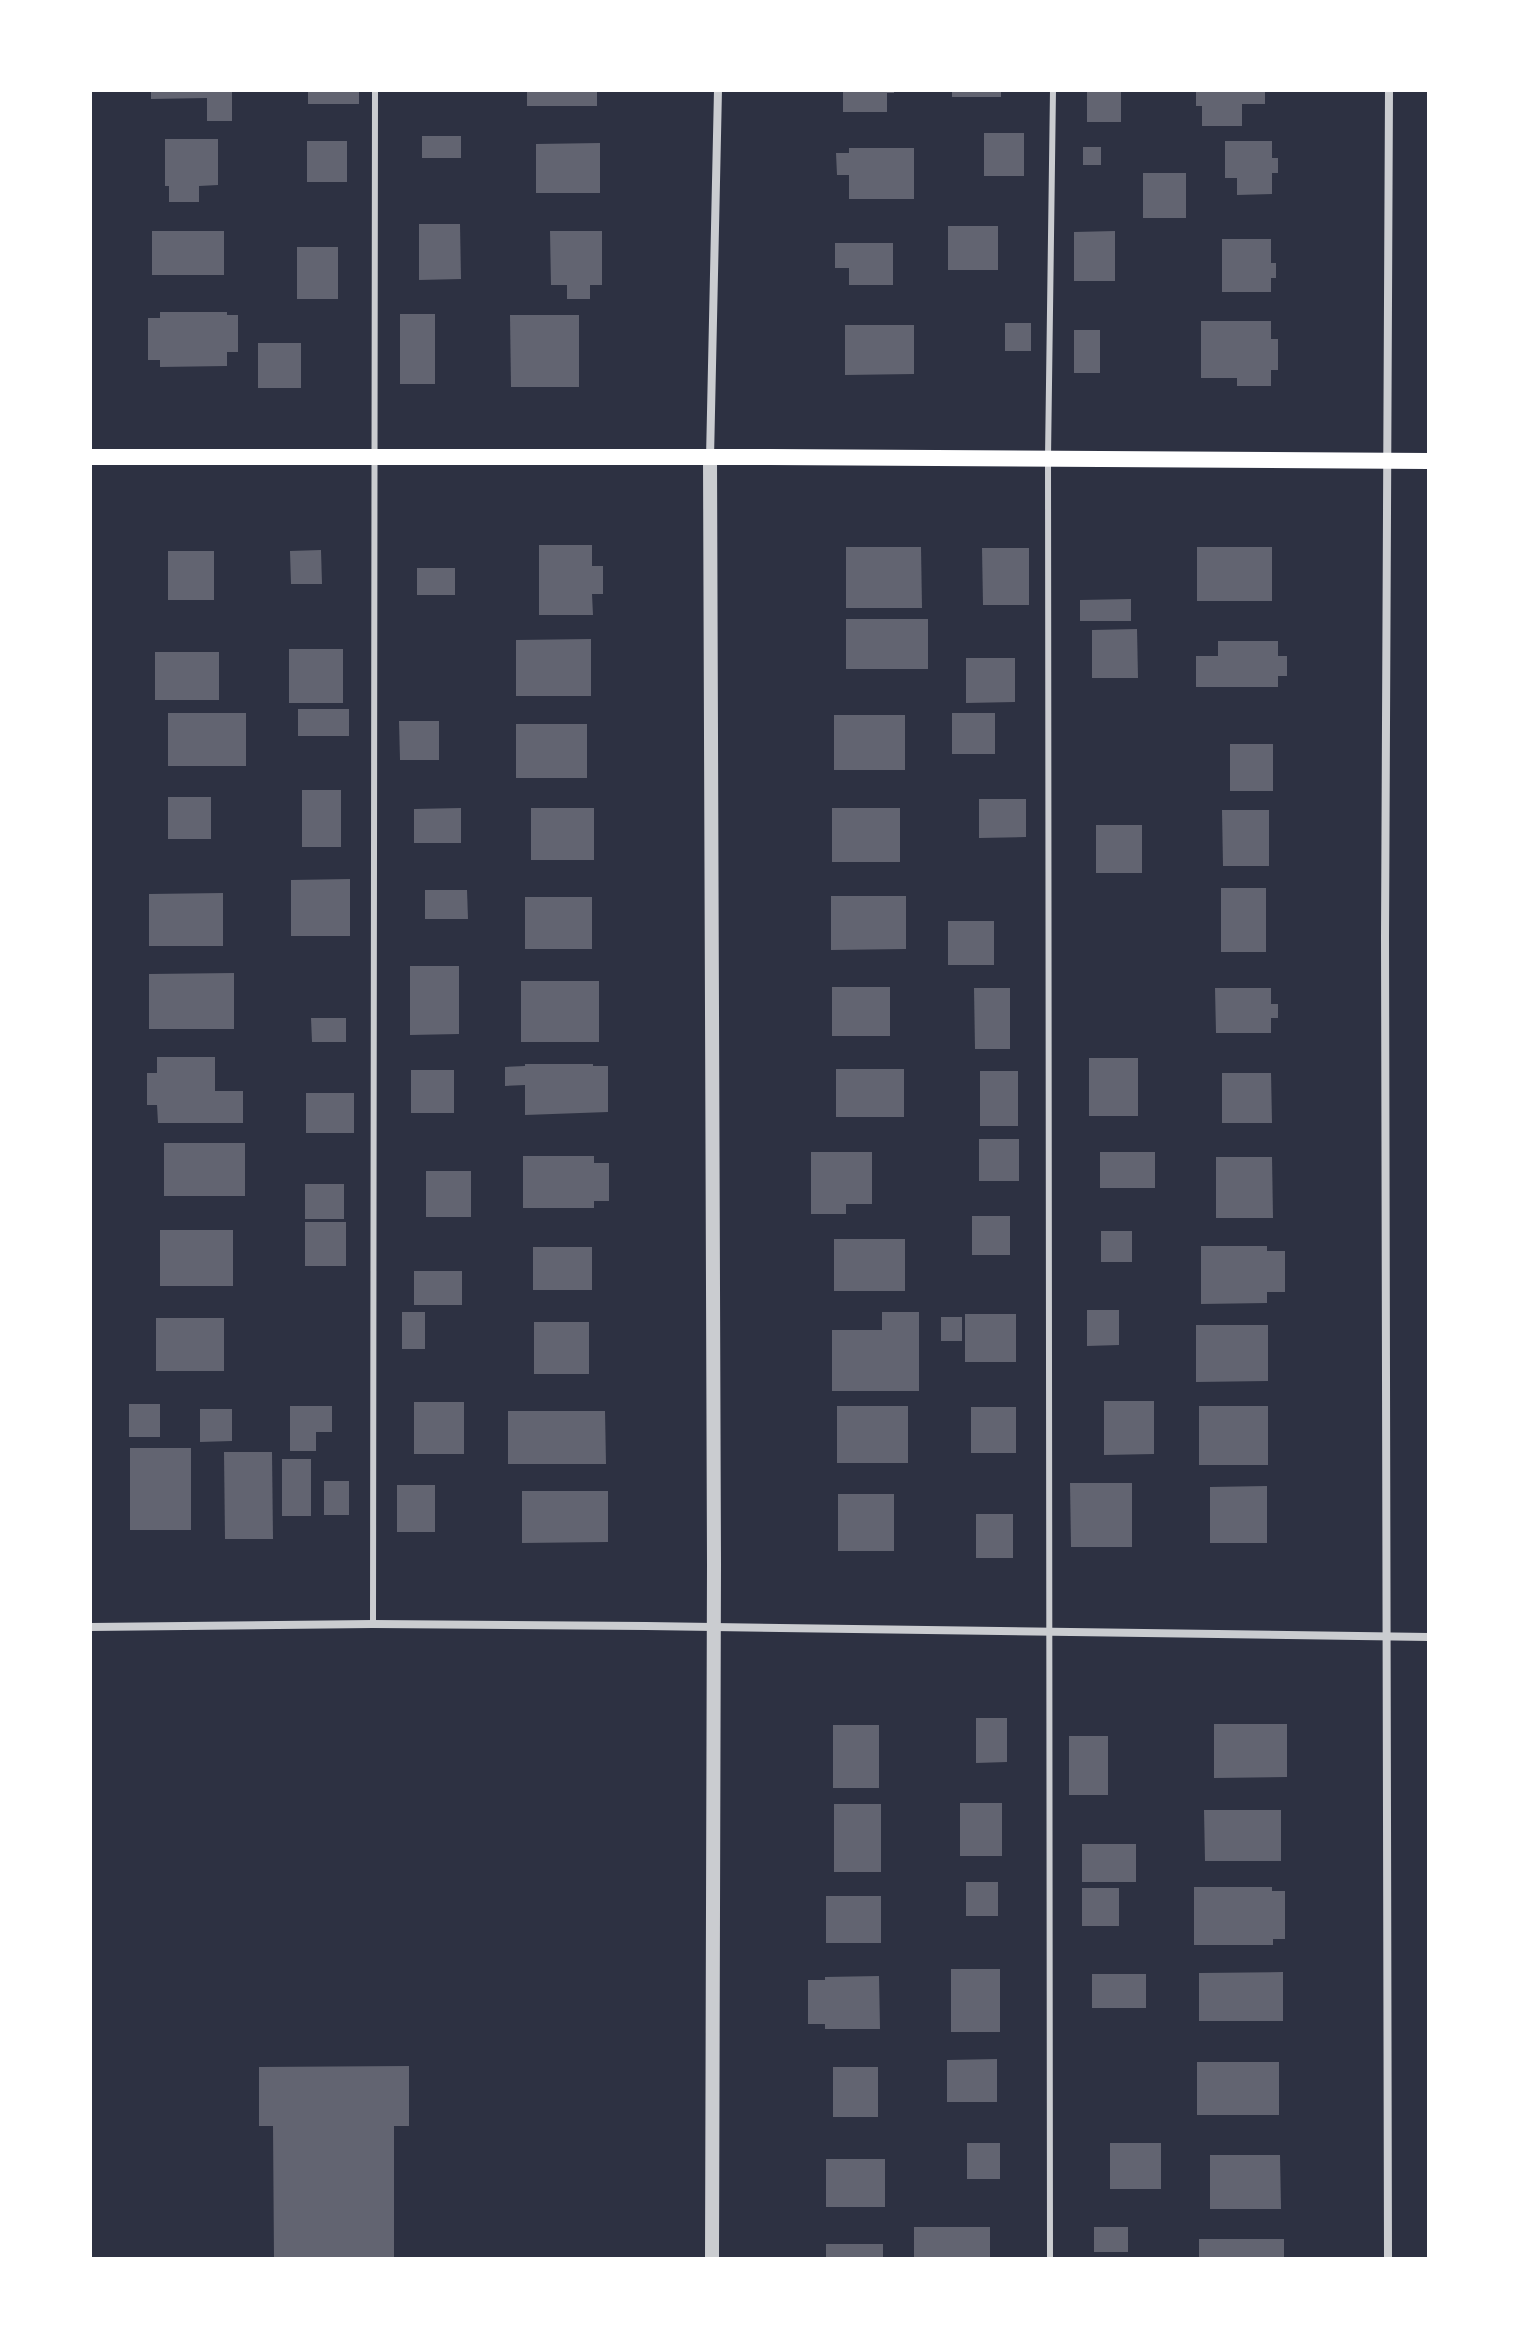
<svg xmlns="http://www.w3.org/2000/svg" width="1519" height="2349" font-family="'PT Sans',sans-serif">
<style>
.building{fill:#626471}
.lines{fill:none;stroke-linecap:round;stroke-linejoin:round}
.service{stroke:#caccd0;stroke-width:6}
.minor{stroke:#caccd0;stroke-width:8}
.tertiary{stroke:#caccd0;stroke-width:14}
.secondary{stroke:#fff;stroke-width:16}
</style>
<rect width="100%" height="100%" fill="#2d3142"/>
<g class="building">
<polygon points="151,90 232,90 232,121 207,121 207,98 151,99"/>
<rect x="308" y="90" width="51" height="14"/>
<rect x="527" y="90" width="70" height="16"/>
<polygon points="843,90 894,90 894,93 887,93 887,112 843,112"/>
<rect x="952" y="90" width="49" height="7"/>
<rect x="1087" y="90" width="34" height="32"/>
<polygon points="1196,90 1265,90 1265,104 1242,104 1242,126 1202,126 1202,106 1196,106"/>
<rect x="984" y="133" width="40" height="43"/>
<rect x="422" y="136" width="39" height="22"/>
<polygon points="165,139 218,139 218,185 199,186 199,202 169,202 169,186 165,186"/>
<rect x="307" y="141" width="40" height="41"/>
<polygon points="1225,141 1272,141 1272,158 1278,158 1278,173 1272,173 1272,194 1237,195 1237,178 1225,178"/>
<polygon points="600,143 600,193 536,193 536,144"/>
<rect x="1083" y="147" width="18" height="18"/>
<polygon points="849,148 914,148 914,199 849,199 849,175 837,175 836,153 849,153"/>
<rect x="1143" y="173" width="43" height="45"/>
<polygon points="419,224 460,224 461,279 419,280"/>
<rect x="948" y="226" width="50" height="44"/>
<rect x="152" y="231" width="72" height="44"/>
<polygon points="550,231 602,231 602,285 590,285 590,299 567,299 567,285 551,285"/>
<polygon points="1115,231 1115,281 1074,281 1074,232"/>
<polygon points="1222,239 1271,239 1271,263 1276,263 1276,278 1271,278 1271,292 1222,292"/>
<polygon points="835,243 893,243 893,285 849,285 849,268 835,268"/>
<rect x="297" y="247" width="41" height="52"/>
<polygon points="160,312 227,312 227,315 238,315 238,352 227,352 227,366 160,367 160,360 148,360 148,318 160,318"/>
<rect x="400" y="314" width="35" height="70"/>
<polygon points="510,315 579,315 579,387 511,387"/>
<polygon points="1201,321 1271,321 1271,339 1278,339 1278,370 1271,370 1271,386 1237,386 1237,378 1201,378"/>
<rect x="1005" y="323" width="26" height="28"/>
<polygon points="845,325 914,325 914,374 845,375"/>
<rect x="1074" y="330" width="26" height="43"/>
<rect x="258" y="343" width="43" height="45"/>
<polygon points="539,545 592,545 592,566 603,566 603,594 592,594 593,615 539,615"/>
<polygon points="846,547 921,547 922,608 846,608"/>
<rect x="1197" y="547" width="75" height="54"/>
<polygon points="982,548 1029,548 1029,605 983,605"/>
<polygon points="321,550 322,584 291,584 290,551"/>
<rect x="168" y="551" width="46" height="49"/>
<rect x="417" y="568" width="38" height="27"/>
<polygon points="1131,599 1131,621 1080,621 1080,600"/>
<rect x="846" y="619" width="82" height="50"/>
<polygon points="1137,629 1138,678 1092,678 1092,630"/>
<polygon points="591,639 591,696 516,696 516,640"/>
<polygon points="1218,641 1278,641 1278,656 1287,656 1287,676 1278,676 1278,687 1196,687 1196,656 1218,656"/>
<rect x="289" y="649" width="54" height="54"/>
<rect x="155" y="652" width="64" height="48"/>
<polygon points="966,658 1015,658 1015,702 966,703"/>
<rect x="298" y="709" width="51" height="27"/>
<rect x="168" y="713" width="78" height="53"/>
<rect x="952" y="713" width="43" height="41"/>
<rect x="834" y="715" width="71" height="55"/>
<polygon points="399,721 439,721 439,760 400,760"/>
<rect x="516" y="724" width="71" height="54"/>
<rect x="1230" y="744" width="43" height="47"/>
<rect x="302" y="790" width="39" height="57"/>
<rect x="168" y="797" width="43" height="42"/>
<polygon points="979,799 1026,799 1026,837 979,838"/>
<polygon points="461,808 461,843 414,843 414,809"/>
<rect x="531" y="808" width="63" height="52"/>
<rect x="832" y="808" width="68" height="54"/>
<polygon points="1222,810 1269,810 1269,866 1223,866"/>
<rect x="1096" y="825" width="46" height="48"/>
<polygon points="350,879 350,936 291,936 291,880"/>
<rect x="1221" y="888" width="45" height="64"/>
<polygon points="425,890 467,890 468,919 425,919"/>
<polygon points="223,893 223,946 149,946 149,894"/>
<polygon points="831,896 906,896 906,949 831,950"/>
<rect x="525" y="897" width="67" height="52"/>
<rect x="948" y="921" width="46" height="44"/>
<polygon points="410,966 459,966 459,1034 410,1035"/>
<polygon points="234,973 234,1029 149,1029 149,974"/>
<rect x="521" y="981" width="78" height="61"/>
<rect x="832" y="987" width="58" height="49"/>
<polygon points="974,988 1010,988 1010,1049 975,1049"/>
<polygon points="1215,988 1271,988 1271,1004 1278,1004 1278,1018 1271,1018 1271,1033 1216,1033"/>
<polygon points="311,1018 346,1018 346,1042 312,1042"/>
<polygon points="157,1057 215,1057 215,1091 243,1091 243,1123 158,1123 157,1105 147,1105 147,1073 157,1073"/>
<rect x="1089" y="1058" width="49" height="58"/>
<polygon points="525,1064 593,1064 593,1066 608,1066 608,1112 525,1115 525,1085 505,1086 505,1067 525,1066"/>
<rect x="836" y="1069" width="68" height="48"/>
<rect x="411" y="1070" width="43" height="43"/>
<rect x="980" y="1071" width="38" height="55"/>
<polygon points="1222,1073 1271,1073 1272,1123 1222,1123"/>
<rect x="306" y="1093" width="48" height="40"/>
<rect x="979" y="1139" width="40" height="42"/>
<rect x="164" y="1143" width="81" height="53"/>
<polygon points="811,1152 872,1152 872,1204 846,1204 846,1214 811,1214"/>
<rect x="1100" y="1152" width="55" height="36"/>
<polygon points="523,1156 594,1156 594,1163 609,1163 609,1201 594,1201 594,1208 523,1208"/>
<polygon points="1216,1157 1272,1157 1273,1218 1216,1218"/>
<rect x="426" y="1171" width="45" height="46"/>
<rect x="305" y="1184" width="39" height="35"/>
<rect x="972" y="1216" width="38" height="39"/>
<rect x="305" y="1222" width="41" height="44"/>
<rect x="160" y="1230" width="73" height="56"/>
<rect x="1101" y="1231" width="31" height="31"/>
<rect x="834" y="1239" width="71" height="52"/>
<polygon points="1201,1246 1267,1246 1267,1251 1285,1251 1285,1292 1267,1292 1267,1303 1201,1304"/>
<rect x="533" y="1247" width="59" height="43"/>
<rect x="414" y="1271" width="48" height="34"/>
<polygon points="1087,1310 1119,1310 1119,1345 1087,1346"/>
<rect x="402" y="1312" width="23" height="37"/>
<polygon points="882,1312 919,1312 919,1391 832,1391 832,1330 882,1330"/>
<rect x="965" y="1314" width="51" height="48"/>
<rect x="941" y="1317" width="21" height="24"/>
<rect x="156" y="1318" width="68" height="53"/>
<rect x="534" y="1322" width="55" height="52"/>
<polygon points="1196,1325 1268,1325 1268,1381 1196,1382"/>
<polygon points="1104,1401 1154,1401 1154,1454 1104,1455"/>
<rect x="414" y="1402" width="50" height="52"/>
<rect x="129" y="1404" width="31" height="33"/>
<polygon points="290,1406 332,1406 332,1432 316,1432 316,1451 290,1451"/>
<rect x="837" y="1406" width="71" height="57"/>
<rect x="1199" y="1406" width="69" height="59"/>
<rect x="971" y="1407" width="45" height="46"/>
<polygon points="200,1409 232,1409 232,1441 200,1442"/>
<polygon points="508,1411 605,1411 606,1464 508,1464"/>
<rect x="130" y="1448" width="61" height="82"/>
<polygon points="224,1452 272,1452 273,1539 225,1539"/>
<rect x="282" y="1459" width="29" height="57"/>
<rect x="324" y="1481" width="25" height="34"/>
<polygon points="1070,1483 1132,1483 1132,1547 1071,1547"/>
<rect x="397" y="1485" width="38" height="47"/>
<polygon points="1267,1486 1267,1543 1210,1543 1210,1487"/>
<polygon points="522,1491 608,1491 608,1542 522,1543"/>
<rect x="838" y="1494" width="56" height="57"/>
<rect x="976" y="1514" width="37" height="44"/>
<polygon points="976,1718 1007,1718 1007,1762 976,1763"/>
<polygon points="1214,1724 1287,1724 1287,1777 1214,1778"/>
<rect x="833" y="1725" width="46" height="63"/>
<rect x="1069" y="1736" width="39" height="59"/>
<rect x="960" y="1803" width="42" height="53"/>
<rect x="834" y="1804" width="47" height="68"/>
<polygon points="1204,1810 1281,1810 1281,1861 1205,1861"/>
<rect x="1082" y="1844" width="54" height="38"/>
<rect x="966" y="1882" width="32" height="34"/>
<polygon points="1194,1887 1272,1887 1272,1891 1285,1891 1285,1939 1273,1939 1273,1945 1194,1945"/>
<rect x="1082" y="1888" width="37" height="38"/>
<rect x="826" y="1896" width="55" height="47"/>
<rect x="951" y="1969" width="49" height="63"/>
<polygon points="1283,1972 1283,2021 1199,2021 1199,1973"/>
<rect x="1092" y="1974" width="54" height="34"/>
<polygon points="879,1976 880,2029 825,2029 825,2024 808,2024 808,1980 825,1980 825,1977"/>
<polygon points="997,2059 997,2102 947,2102 947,2060"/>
<rect x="1197" y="2062" width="82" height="53"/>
<polygon points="409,2066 409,2126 394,2126 394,2259 274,2259 273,2126 259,2126 259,2067"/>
<rect x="833" y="2067" width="45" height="50"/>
<rect x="967" y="2143" width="33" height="36"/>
<rect x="1110" y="2143" width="51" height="46"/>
<polygon points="1210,2155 1280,2155 1281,2209 1210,2209"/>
<rect x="826" y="2159" width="59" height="48"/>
<rect x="914" y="2227" width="76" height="32"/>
<rect x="1094" y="2227" width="34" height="25"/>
<rect x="1199" y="2239" width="85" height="20"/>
<rect x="826" y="2244" width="57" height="15"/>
</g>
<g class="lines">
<g class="service">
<polyline points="373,1624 375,90"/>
<polyline points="1050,2259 1048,458 1053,90"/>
</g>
<g class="minor">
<polyline points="710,458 718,90"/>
<polyline points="90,1627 373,1624 646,1626 1429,1637"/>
<polyline points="1388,2259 1385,937 1389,90"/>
</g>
<polyline class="tertiary" points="710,459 714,1564 712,2259"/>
<polyline class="secondary" points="90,457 770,457 1429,461"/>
</g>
<rect width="1519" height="2349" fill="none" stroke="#ffffff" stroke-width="184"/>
</svg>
